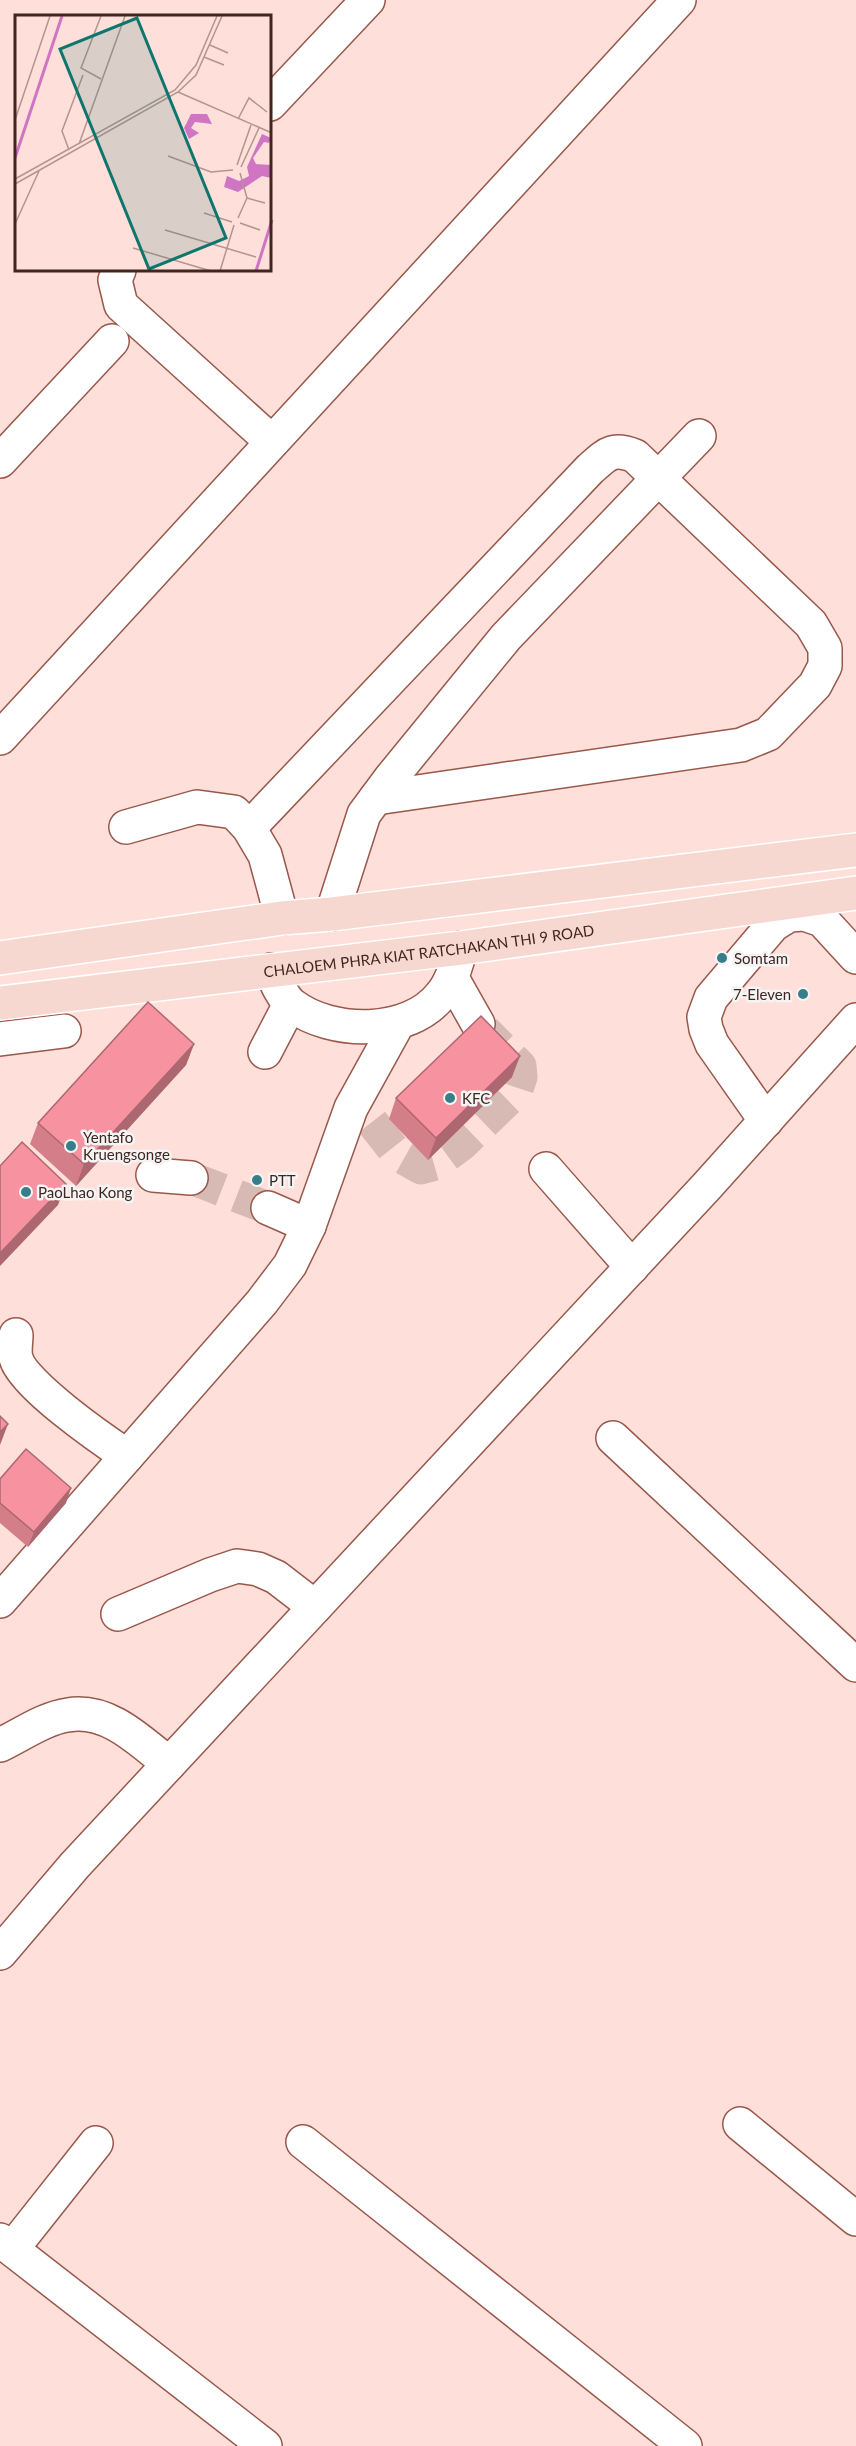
<svg xmlns="http://www.w3.org/2000/svg" width="856" height="2446" font-family="Lato,sans-serif">
<style>
.lines{fill:none;stroke-linecap:round;stroke-linejoin:round}
.minor-tunnel{stroke:#d8bab4;stroke-width:33;stroke-dasharray:33 16;stroke-linecap:butt}
.minor-casing{stroke:#98584c;stroke-width:36}
.major-casing{stroke:#fff;stroke-width:36}
.minor{stroke:#fff;stroke-width:33}
.major{stroke:#f6d8d1;stroke-width:33}
.wall{fill:#d47e8a}
.shaded-wall{fill:#ad6771}
.building{fill:#f793a1;stroke:#ad6771;stroke-width:1.5}
.poi-dot{fill:#387d8a;stroke:#f4f4f4;stroke-width:2}
.labels{text-anchor:middle;dominant-baseline:central;stroke-width:5;stroke-linejoin:round;paint-order:stroke}
.street-label{font-size:15px;fill:#41251f;stroke:#f4f4f4}
.poi-label{font-size:15px;fill:#41251f;stroke:#f4f4f4;text-anchor:start}
.inset-river{fill:none;stroke:#cf75c4;stroke-width:3}
.inset-road{fill:none;stroke:#b2958f;stroke-width:1.5}
.view{fill:#0f766e;fill-opacity:0.15;stroke:#0f766e;stroke-width:3}
.inset-edge{fill:none;stroke:#41251f;stroke-width:3}
</style>
<rect width="100%" height="100%" fill="#fedfd9"/>
<g class="lines">
<g class="minor-tunnel">
<polyline points="372,1122 398,1155 421,1168 435,1164 461,1145 516,1092 521,1077 520,1066 485,1031"/>
<polyline points="191,1178 268,1208"/>
</g>
<g class="minor-casing">
<g id="minor">
<polyline points="270,104 368,0"/>
<polyline points="119,270 115,280 121,305 272,442"/>
<polyline points="0,461 112,341"/>
<polyline points="0,738 679,0"/>
<polyline points="126,827 197,807 234,812 249,828 265,855 282,918"/>
<path d="M249,828L590,469C607,454 612,447 635,456L811,624L825,648V666L815,685L768,734L741,745L376,798"/>
<polyline points="332,914 364,814 390,779 506,637 699,436"/>
<path d="M271,970C276,982 282,997 292,1005C331,1035 409,1036 441,995C452,982 456,965 461,948"/>
<polyline points="452,978 478,1024"/>
<polyline points="0,1039 64,1031"/>
<polyline points="265,1052 290,1004"/>
<polyline points="766,1121 712,1044 706,1029 704,1017 711,998 773,925 789,915 804,914 822,920 856,957"/>
<polyline points="546,1169 632,1267"/>
<polyline points="153,1175 191,1178"/>
<polyline points="268,1208 309,1226"/>
<path d="M16,1335C16,1342 14,1351 16,1358C22,1384 103,1440 127,1456"/>
<polyline points="613,1438 856,1665"/>
<polyline points="0,1601 262,1302 290,1265 309,1226 351,1108 398,1023"/>
<polyline points="118,1614 210,1575 237,1566 258,1569 276,1577 315,1607"/>
<path d="M0,1745C21,1735 45,1718 68,1715C108,1708 140,1741 169,1764"/>
<polyline points="0,1953 75,1865 707,1186 856,1020"/>
<polyline points="740,2124 856,2219"/>
<polyline points="303,2142 685,2446"/>
<polyline points="0,2240 265,2446"/>
<polyline points="12,2249 96,2143"/>
</g>
</g>
<g class="major-casing">
<g id="major">
<polyline points="0,958 282,918 332,914 856,850"/>
<path id="s1" d="M0,1003L461,948L856,893"/>
</g>
</g>
<use href="#minor" class="minor"/>
<use href="#major" class="major"/>
</g>
<g class="wall">
<polygon points="194,1044 186,1065 76,1186 30,1144 38,1123"/>
<polygon points="512,1077 428,1160 389,1119 396,1098"/>
<polygon points="0,1479 66,1503 28,1547 0,1523"/>
</g>
<g class="shaded-wall">
<polygon points="194,1044 186,1065 76,1186 84,1164"/>
<polygon points="520,1056 512,1077 428,1160 436,1138"/>
<polygon points="66,1184 58,1205 0,1266 0,1253"/>
<polygon points="8,1424 0,1445 0,1432"/>
<polygon points="71,1488 66,1503 28,1547 34,1532"/>
</g>
<g class="building">
<polygon points="148,1002 194,1044 84,1164 38,1123"/>
<polygon points="481,1016 520,1056 436,1138 396,1098"/>
<polygon points="22,1142 66,1184 0,1253 0,1166"/>
<polygon points="0,1416 8,1424 0,1432"/>
<polygon points="26,1449 71,1488 34,1532 0,1503 0,1479"/>
</g>
<g class="poi-dot">
<circle cx="722" cy="958" r="6"/>
<circle cx="803" cy="994" r="6"/>
<circle cx="450" cy="1098" r="6"/>
<circle cx="71" cy="1146" r="6"/>
<circle cx="257" cy="1180" r="6"/>
<circle cx="26" cy="1192" r="6"/>
</g>
<g class="labels">
<g class="street-label">
<text stroke="none"><textPath href="#s1" startOffset="432">CHALOEM PHRA KIAT RATCHAKAN THI 9 ROAD</textPath></text>
</g>
<g class="poi-label">
<text x="734" y="958">Somtam</text>
<text x="791" y="994" text-anchor="end">7-Eleven</text>
<text x="462" y="1098">KFC</text>
<text x="83" y="1137">Yentafo<tspan x="83" dy="17">Kruengsonge</tspan></text>
<text x="269" y="1180">PTT</text>
<text x="38" y="1192">PaoLhao Kong</text>
</g>
</g>
<g transform="translate(15 15)">
<rect width="256" height="256" fill="#fedfd9"/>
<path d="M176,99H192L197,109L180,107L176,113L184,118L174,124L169,113ZM247,119L256,123L254,128L249,127L238,143L241,149L256,150V163L247,161L223,177L209,172L212,161L224,166L234,161L232,152Z" fill="#cf75c4"/>
<path class="inset-river" d="M0,143L47,1M241,256L257,205"/>
<path class="inset-road" d="M195,30L213,38M189,42L209,50M86,64L66,53L86,1M163,77L257,118M223,104L234,83L252,97M0,105L35,1M64,129L110,1M54,135L47,116L68,60M153,141L196,157L218,155M222,150L236,110M226,152L244,113M0,164L160,75L181,50L202,1M0,169L163,77L181,60L207,1M232,183L250,188M189,198L217,207M223,203L232,183L225,158M225,208L245,215M0,209L24,156M150,215L241,242M118,233L196,256M205,256L219,210"/>
<path class="view" d="M122,3L211,223L134,254L45,34Z"/>
<rect width="256" height="256" class="inset-edge"/>
</g>
</svg>
